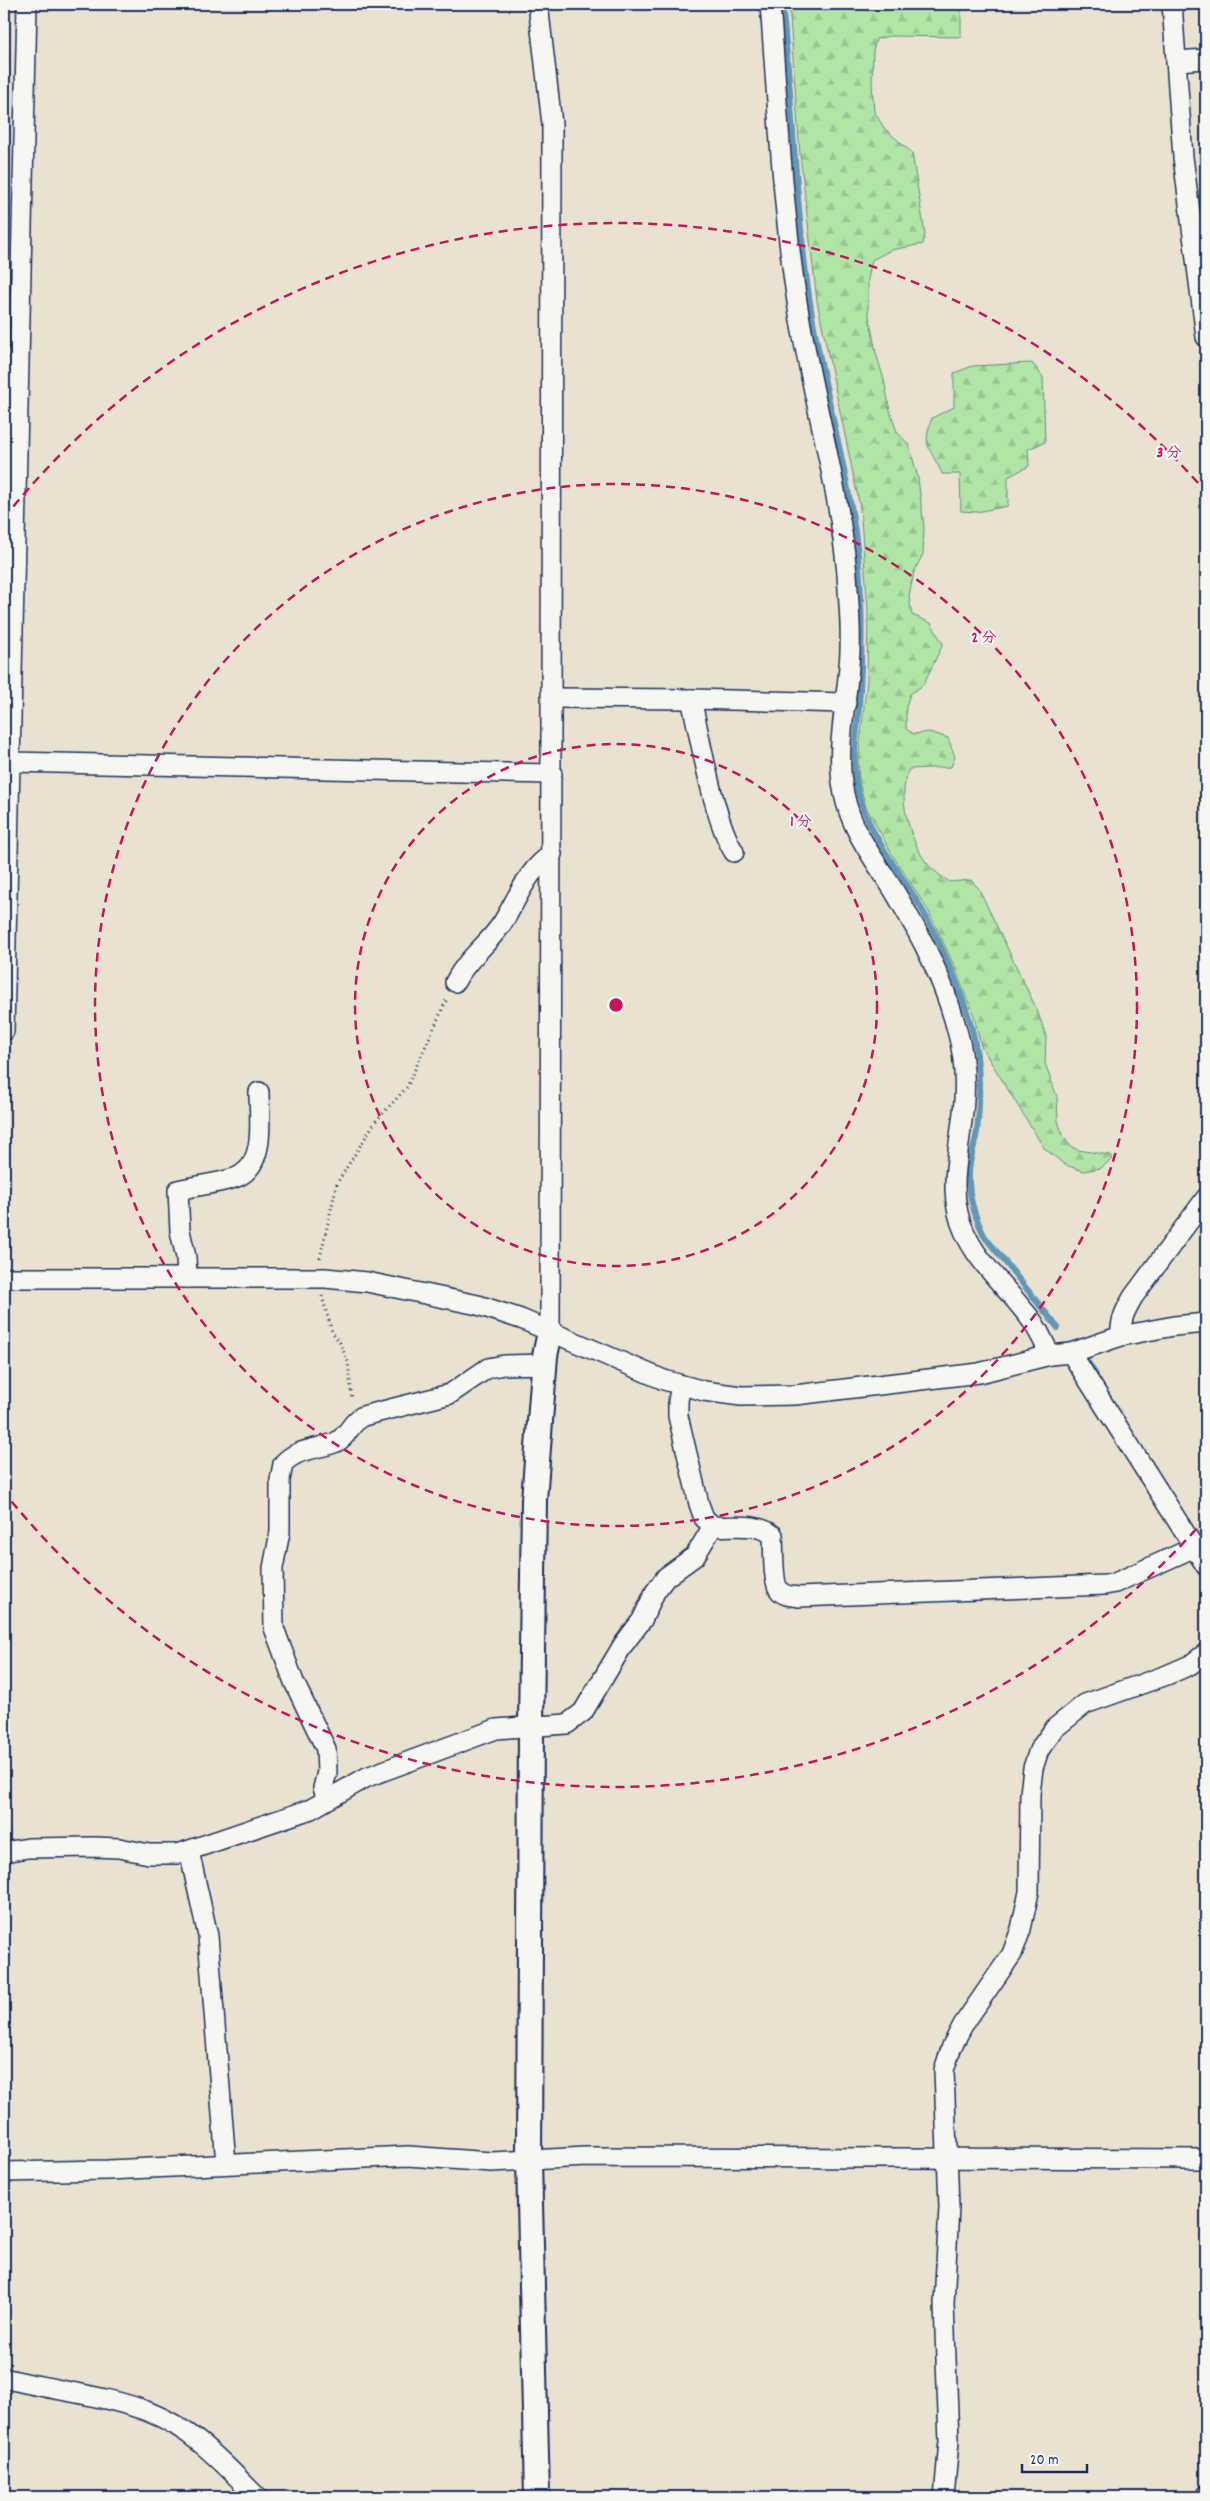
<svg xmlns="http://www.w3.org/2000/svg" width="1210" height="2501" font-family="Dekko,'Klee One',sans-serif">
<style>
.forest{fill:url(#forest-firs);stroke:#668a82}
.lines{fill:none;stroke-linecap:round;stroke-linejoin:round}
.stream{stroke:#6297b6;stroke-width:6}
.minor-casing{stroke:#1b2f5e;stroke-width:22}
.tertiary-casing{stroke:#1b2f5e;stroke-width:28}
.path{stroke:#1b2f5e;stroke-width:3;stroke-dasharray:1 4;stroke-linecap:butt}
.minor{stroke:#f6f6f2;stroke-width:19}
.tertiary{stroke:#f6f6f2;stroke-width:24}
.ring{fill:none;stroke:#c2185b;stroke-width:2.5;stroke-dasharray:9 6}
.centre{fill:#c2185b;stroke:#f6f6f2;stroke-width:2.5}
.ring-label{font-size:15px;text-anchor:middle;font-weight:bold;fill:#c2185b;stroke:#f6f6f2;stroke-width:4.5;stroke-linejoin:round;paint-order:stroke}
</style>
<defs>
<pattern id="forest-firs" width="22" height="20" patternUnits="userSpaceOnUse" patternTransform="scale(1.25)"><rect width="22" height="20" fill="#b0e5a6"/><path d="M5 1l3.5 6h-7zM16 11l3.5 6h-7z" fill="#97c591"/></pattern>
</defs>
<rect width="100%" height="100%" fill="#e9e2d0"/>
<filter id="ink" filterUnits="userSpaceOnUse"><feTurbulence type="fractalNoise" baseFrequency=".02" numOctaves="2"/><feDisplacementMap in="SourceGraphic" scale="10" xChannelSelector="R" yChannelSelector="G"/><feConvolveMatrix kernelMatrix="1 2 1 2 8 2 1 2 1" color-interpolation-filters="sRGB"/></filter>
<g filter="url(#ink)">
<g class="forest">
<path d="M789,4H961V37L890,36L876,39L873,51L872,83L874,111L884,128L912,153L925,234L923,244L891,250L872,260L868,279V310L876,353L884,380L890,411L897,432L909,445L918,478L924,527L923,554L914,572L909,596L912,615L931,623L943,644L923,685L910,694L906,706V729L914,734L930,732L948,738L955,757L951,767L909,769C896,794 910,841 926,862C932,870 942,877 950,882L971,880L979,889L1037,1010L1046,1036L1045,1063L1057,1097L1058,1121L1063,1136L1070,1146L1078,1150L1110,1155L1112,1159L1101,1168L1084,1171L1065,1165L1044,1148L981,1046L974,1016L951,959L928,910L893,856L866,807L859,783L858,760L867,680L868,609L860,507L817,301L800,154Z"/>
<path d="M1032,363L1043,377L1045,442L1028,449L1029,466L1008,477V506L976,512L961,511L960,474H942C931,447 921,449 932,418L954,407V373L973,366Z"/>
</g>
<g class="lines">
<g class="stream">
<path d="M782,4C793,103 795,204 810,303C823,391 851,477 859,566C863,613 862,660 859,707C857,734 851,763 857,789C868,835 901,872 924,913C941,945 958,983 969,1018C980,1054 981,1095 977,1132C975,1143 972,1153 970,1163C966,1189 973,1214 985,1237L1058,1328"/>
<polyline points="1086,1359 1096,1375"/>
</g>
<g class="minor-casing">
<g id="minor">
<polyline points="538,4 552,124 550,1332"/>
<path d="M770,4C778,105 782,208 798,308C812,397 839,484 847,574C849,605 852,636 849,666C846,708 835,752 844,794C852,833 876,861 896,894C922,938 944,980 957,1030C966,1061 966,1096 961,1128C958,1158 951,1183 958,1213C967,1253 1001,1281 1025,1312C1036,1324 1043,1340 1050,1355"/>
<polyline points="1172,4 1183,157 1206,337"/>
<polyline points="1176,61 1206,59"/>
<polyline points="552,698 691,699 846,703"/>
<path d="M691,699C701,740 713,818 734,852"/>
<polyline points="10,762 552,774"/>
<path d="M455,982C467,958 489,944 503,922C518,898 527,870 552,854"/>
<polyline points="4,1031 27,4"/>
<polyline points="4,1278 325,1278 367,1282 478,1305 521,1319 664,1380 704,1391 741,1396 795,1395 979,1373 1050,1355 1071,1353 1121,1336 1174,1326 1206,1323"/>
<path d="M187,1278L186,1257L180,1231L178,1190C193,1186 230,1182 241,1175C266,1160 259,1116 259,1092"/>
<path d="M1121,1336C1120,1320 1125,1311 1133,1297L1206,1198"/>
<polyline points="1071,1353 1206,1566"/>
<path d="M681,1385L678,1401V1416L699,1504L704,1518L713,1526C733,1528 757,1522 773,1535C774,1547 772,1583 780,1591C784,1596 793,1596 798,1597L1105,1585L1115,1583L1195,1547"/>
<path d="M327,1799L323,1788L327,1772L326,1749L294,1682L274,1628L273,1568L280,1532V1480L283,1464C295,1449 318,1449 334,1443C348,1438 350,1422 363,1416L450,1394L488,1368L504,1365L544,1364"/>
<polyline points="189,1851 208,1936 226,2164"/>
<polyline points="4,1852 28,1848 94,1847 119,1848 149,1854 178,1854 311,1809 367,1777 496,1729 567,1724 583,1712 623,1645 642,1620 655,1592 666,1577 695,1556 713,1526"/>
<polyline points="4,2172 108,2170 408,2156 491,2162 586,2157 1206,2159"/>
<path d="M4,2378C50,2390 105,2395 149,2412C193,2429 225,2465 257,2497"/>
<polyline points="944,2497 949,2441 944,2304 949,2207 944,2070 952,2046 963,2025 1012,1954 1021,1929 1029,1892 1030,1794 1033,1768 1039,1750 1055,1728 1085,1704 1167,1675 1190,1665 1206,1653"/>
<polyline points="1205,2497 1206,2495"/>
</g>
</g>
<g class="tertiary-casing">
<polyline id="tertiary" points="537,2497 529,2160 531,1727 534,1500 545,1356 550,1332"/>
</g>
<g class="path">
<polyline points="320,1258 337,1183 375,1122 407,1087 447,999"/>
<polyline points="322,1296 332,1332 340,1343 348,1362 352,1399"/>
</g>
<use href="#minor" class="minor"/>
<use href="#tertiary" class="tertiary"/>
</g>
</g>
<g class="ring">
<circle cx="616" cy="1005" r="261"/>
<circle cx="616" cy="1005" r="521"/>
<path d="M1206 1518A782 782 0 0 1 4 1492M4 518A782 782 0 0 1 1206 492"/>
</g>
<circle cx="616" cy="1005" r="8" class="centre"/>
<g class="ring-label">
<text x="1169" y="457">3 分</text>
<text x="984" y="642">2 分</text>
<text x="801" y="826">1 分</text>
</g>
<rect width="1210" height="2501" fill="none" stroke="#f6f6f2" stroke-width="20"/>
<rect x="10" y="10" width="1190" height="2481" fill="none" stroke="#1b2f5e" stroke-width="2" filter="url(#ink)"/>
<path d="M1022 2464v8h65v-8" fill="none" stroke="#1b2f5e" stroke-width="2.5"/>
<text x="1030" y="2464" font-size="15" fill="#1b2f5e" stroke="#f6f6f2" stroke-width="4" paint-order="stroke">20 m</text>
</svg>
